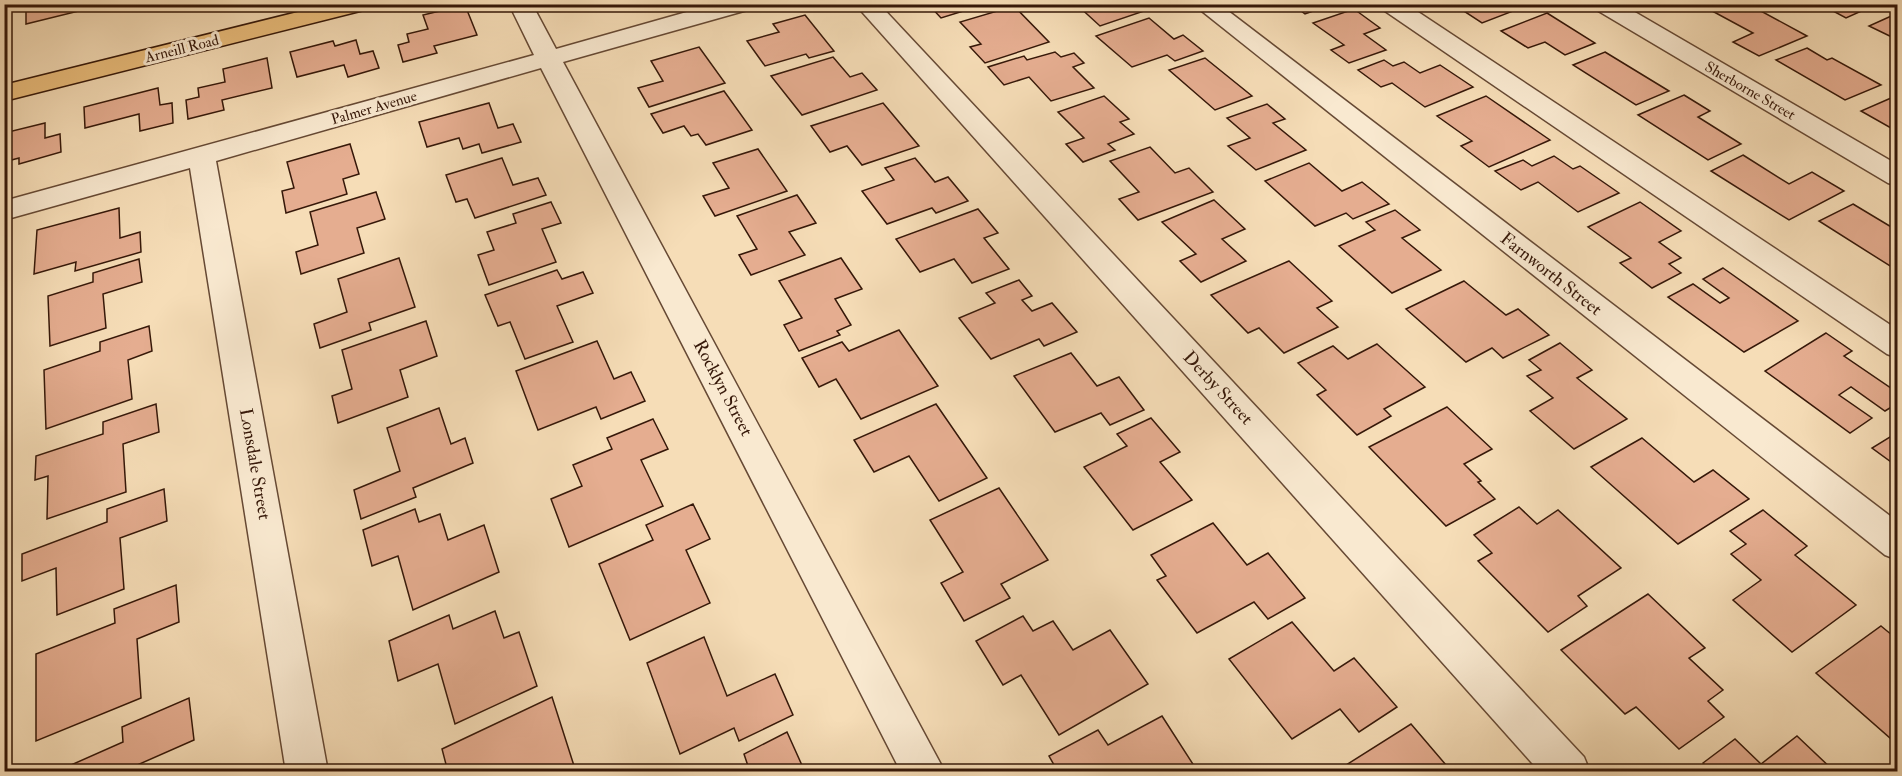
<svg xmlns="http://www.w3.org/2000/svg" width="1902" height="776" font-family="'IM FELL Double Pica',serif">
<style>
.building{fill:#e5ad90;stroke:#361809;stroke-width:1.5}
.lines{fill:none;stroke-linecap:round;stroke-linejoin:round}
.minor-casing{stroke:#664934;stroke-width:3}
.major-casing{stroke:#361809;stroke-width:3}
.minor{fill:#f9e9d0;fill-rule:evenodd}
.major{fill:#ebbe7c;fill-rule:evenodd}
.labels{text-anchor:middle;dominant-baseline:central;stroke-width:6;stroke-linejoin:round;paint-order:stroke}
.far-street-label{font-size:15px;fill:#361809;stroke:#f9e9d0}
.street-label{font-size:18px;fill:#361809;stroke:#f9e9d0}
</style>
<rect width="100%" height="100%" fill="#f6ddb7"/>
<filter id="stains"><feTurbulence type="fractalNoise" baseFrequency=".00333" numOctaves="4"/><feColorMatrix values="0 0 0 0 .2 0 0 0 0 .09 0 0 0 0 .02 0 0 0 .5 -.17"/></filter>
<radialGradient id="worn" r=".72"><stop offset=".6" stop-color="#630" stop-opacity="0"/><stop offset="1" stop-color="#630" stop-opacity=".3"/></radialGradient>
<g class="building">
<polygon points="26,4 86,4 87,9 26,24"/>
<polygon points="928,4 986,4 941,18"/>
<polygon points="1076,4 1145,4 1150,9 1100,26"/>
<polygon points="1292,4 1333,4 1305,14"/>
<polygon points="1453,4 1531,4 1482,23"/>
<polygon points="1731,4 1748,4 1807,36 1759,56 1733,42 1753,33 1714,12"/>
<polygon points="1820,4 1877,4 1846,18"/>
<polygon points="465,5 477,35 434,46 437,53 403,62 398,45 409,42 407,34 428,29 423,15"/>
<polygon points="1014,6 1049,42 985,63 970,47 981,44 960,22"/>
<polygon points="1354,9 1380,28 1364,34 1386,50 1349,63 1331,50 1344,45 1313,23"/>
<polygon points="1547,13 1595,43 1565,55 1545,42 1528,48 1501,31"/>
<polygon points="1898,13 1898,40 1869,26"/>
<polygon points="805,15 834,51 809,58 806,54 765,66 747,41 779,32 773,24"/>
<polygon points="1149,18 1174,39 1183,35 1203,51 1175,61 1167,55 1132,67 1096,36"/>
<polygon points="356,40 360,54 373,51 379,68 348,77 344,65 297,77 290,52 333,41 335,46"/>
<polygon points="699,47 725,83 649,107 638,88 663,81 651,61"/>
<polygon points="1807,48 1827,60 1832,58 1881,85 1845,100 1776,60"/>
<polygon points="1055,52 1061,57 1074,53 1084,63 1073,67 1094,88 1051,101 1029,77 1004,85 988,67 1024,56 1027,60"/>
<polygon points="1605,52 1669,91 1636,105 1573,65"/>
<polygon points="833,57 850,77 862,73 877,90 802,115 771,76"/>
<polygon points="267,58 272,88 222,100 224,110 188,119 186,100 199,97 198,88 225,82 223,69"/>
<polygon points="1205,58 1252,96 1215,110 1169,70"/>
<polygon points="1384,60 1393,66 1404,62 1420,73 1440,65 1473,87 1425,107 1392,83 1381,87 1358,70"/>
<polygon points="158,88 160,105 172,103 173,123 140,131 139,114 85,128 84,107"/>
<polygon points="724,91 752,130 706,145 698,134 691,136 684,126 663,133 651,114"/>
<polygon points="1684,95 1710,111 1698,117 1741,144 1708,160 1638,115"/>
<polygon points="1898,95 1898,132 1861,111"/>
<polygon points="1104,96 1129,119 1120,122 1134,134 1108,144 1115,150 1083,162 1066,144 1084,138 1058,112"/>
<polygon points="1486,96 1550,140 1489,167 1461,146 1472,141 1437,116"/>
<polygon points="489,103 498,128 513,124 521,142 482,153 479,144 463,149 459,138 427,147 419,122"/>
<polygon points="883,103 919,146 862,165 847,146 830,152 811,126"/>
<polygon points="1267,104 1285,119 1273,123 1306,150 1256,170 1228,146 1250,138 1227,118"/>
<polygon points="45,123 45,138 60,134 61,152 19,164 19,158 4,162 4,133"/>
<polygon points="350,144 359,174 343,179 347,194 286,213 282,191 294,188 287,162"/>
<polygon points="1150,147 1175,173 1189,168 1213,192 1138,220 1119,199 1139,192 1110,161"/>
<polygon points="758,149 787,191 715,216 703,196 729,188 713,163"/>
<polygon points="1743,155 1789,184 1812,172 1844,191 1789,220 1711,171"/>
<polygon points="1554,156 1573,169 1580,166 1619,193 1578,212 1538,182 1521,190 1495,171 1523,160 1532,166"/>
<polygon points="502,158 513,185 538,178 546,195 475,218 467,199 456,202 446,175"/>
<polygon points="915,158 935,182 948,177 968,201 936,213 932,208 887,224 862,191 894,180 885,168"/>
<polygon points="1309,163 1342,191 1362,182 1389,204 1353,219 1346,213 1315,226 1265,181"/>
<polygon points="376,192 385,219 357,228 364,253 301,274 296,252 318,245 310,212"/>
<polygon points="797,195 816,223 789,232 805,255 751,275 739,255 757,249 737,216"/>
<polygon points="1214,200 1245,229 1222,239 1246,261 1201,282 1180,261 1196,254 1162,222"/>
<polygon points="551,202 561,223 542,229 556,262 489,285 478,255 494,250 487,232 516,223 513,214"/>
<polygon points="1640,202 1681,231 1659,242 1681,258 1669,264 1681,273 1652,288 1620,263 1631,258 1588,227"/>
<polygon points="1853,204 1898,231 1898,271 1819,221"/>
<polygon points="119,208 120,238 140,232 141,252 75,271 76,262 34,274 37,230"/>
<polygon points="978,209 998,233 984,238 1009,269 972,283 954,259 920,272 896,239"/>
<polygon points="1395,210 1420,230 1402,238 1441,270 1392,293 1339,246 1375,230 1366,222"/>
<polygon points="399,258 415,307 369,323 371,330 320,348 314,324 347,312 338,279"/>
<polygon points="841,258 862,289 835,299 851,325 837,331 840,335 799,351 784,325 802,318 779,281"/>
<polygon points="139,259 142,282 103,294 106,328 50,346 48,296 93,282 93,273"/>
<polygon points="1289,261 1332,301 1317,308 1338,327 1284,353 1259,328 1248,333 1211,295"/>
<polygon points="1723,268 1798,321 1744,352 1668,297 1693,284 1720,303 1729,298 1703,279"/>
<polygon points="557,270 562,279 583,272 593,293 557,306 573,342 525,359 510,322 498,326 485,295"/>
<polygon points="1019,280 1032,296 1022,300 1032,311 1052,303 1077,332 1044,346 1039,339 991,359 959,318 995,303 986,293"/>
<polygon points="1464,281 1506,315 1518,309 1549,335 1503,358 1492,348 1466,362 1406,309"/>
<polygon points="426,321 437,356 400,370 408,397 338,423 332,396 352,389 342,350"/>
<polygon points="149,326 152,351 128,360 132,399 46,429 44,370 100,351 100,342"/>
<polygon points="899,330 938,386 861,419 836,379 819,387 802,358 842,342 849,351"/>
<polygon points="1826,333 1852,351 1844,356 1898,393 1898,403 1885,411 1851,387 1839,395 1872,418 1850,433 1765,371"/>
<polygon points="597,341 614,379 631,372 645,401 601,419 596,407 538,430 516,371"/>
<polygon points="1560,343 1592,370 1577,378 1627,419 1574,449 1530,411 1553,398 1527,376 1541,370 1529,360"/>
<polygon points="1377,344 1425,387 1384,409 1391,416 1357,435 1317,395 1326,390 1298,363 1333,346 1348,359"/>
<polygon points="1071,353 1097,386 1119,377 1144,410 1110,425 1101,413 1055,432 1014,376"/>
<polygon points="156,404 159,432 123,444 126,492 47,519 48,476 35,480 36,456 103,434 103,422"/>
<polygon points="936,404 987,478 939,501 909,456 874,472 854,440"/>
<polygon points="1447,407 1492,449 1464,464 1481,481 1478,482 1495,499 1446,526 1369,447"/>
<polygon points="439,408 451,444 465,438 473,463 413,488 416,497 361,519 354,490 400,471 387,428"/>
<polygon points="1151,418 1180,452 1160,462 1192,500 1133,530 1084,467 1127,446 1117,434"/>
<polygon points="653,419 668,449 641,460 663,506 569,547 551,499 582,486 573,465 612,449 607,438"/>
<polygon points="1898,432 1898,467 1872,448"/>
<polygon points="1642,438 1694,482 1713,470 1749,499 1678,544 1591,467"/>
<polygon points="999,488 1048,560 1001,584 1010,598 964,621 941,583 963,572 930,520"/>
<polygon points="164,489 167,521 120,538 124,589 57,615 56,568 22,581 22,554 107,522 107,509"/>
<polygon points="693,504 710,539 686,550 710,603 630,640 599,564 653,540 646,525"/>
<polygon points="1519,507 1537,524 1558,510 1621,568 1578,596 1587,606 1548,632 1478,561 1492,553 1474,535"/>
<polygon points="415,509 419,522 440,514 448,540 484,525 499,572 413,610 398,556 372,566 363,530"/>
<polygon points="1763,510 1807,546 1795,555 1856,605 1792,652 1733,600 1761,580 1731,554 1746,544 1730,531"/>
<polygon points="1213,523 1247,565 1268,553 1305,598 1268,619 1254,602 1197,633 1157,580 1166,576 1151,555"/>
<polygon points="176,585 179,622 137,639 141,698 36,741 36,654 115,623 114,609"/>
<polygon points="1648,594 1705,648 1689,658 1723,690 1708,701 1724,717 1679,749 1636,707 1625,714 1561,650"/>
<polygon points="495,611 504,638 519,632 537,686 455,724 438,664 398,681 389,641 449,615 453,629"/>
<polygon points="1023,616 1033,631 1053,621 1073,650 1110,630 1148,684 1059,735 1021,675 1003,685 976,641"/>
<polygon points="1292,622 1334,671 1354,658 1397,707 1359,732 1340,709 1292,739 1229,659"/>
<polygon points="1881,626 1898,640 1898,745 1816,673"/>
<polygon points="704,637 727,696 775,674 793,715 739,741 734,728 680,754 647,663"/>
<polygon points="552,697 576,772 448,772 442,749"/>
<polygon points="189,698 194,740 135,766 136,772 63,772 62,769 123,742 122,727"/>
<polygon points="1162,716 1198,772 1058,772 1049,756 1098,730 1108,745"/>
<polygon points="1411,724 1452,772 1335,772"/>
<polygon points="787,732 805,772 750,772 744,754"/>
<polygon points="1797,736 1835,772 1712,772 1703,763 1735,739 1761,764"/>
</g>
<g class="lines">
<g class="minor-casing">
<g id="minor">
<polygon points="509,4 532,4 556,49 715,4 754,4 751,9 563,62 945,772 901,772 541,68 216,161 328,772 286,772 190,168 4,220 4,201 534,55"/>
<polygon points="855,4 879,4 1584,757 1590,772 1540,772"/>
<polygon points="1193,4 1219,4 1898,522 1898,560 1885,555"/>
<polygon points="1379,4 1406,4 1898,330 1898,358 1887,354 1382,9"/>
<polygon points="1592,4 1621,4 1898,165 1898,186 1888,183 1595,9"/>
</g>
</g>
<g class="major-casing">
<polygon id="major" points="330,4 371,4 368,9 4,101 4,85"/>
</g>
<use href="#minor" class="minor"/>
<use href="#major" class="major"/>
</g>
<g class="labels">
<g class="far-street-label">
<text transform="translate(182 49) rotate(-14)">Arneill Road</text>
<text transform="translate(1750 91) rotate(30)">Sherborne Street</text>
<text transform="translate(374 108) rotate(-16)">Palmer Avenue</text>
</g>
<g class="street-label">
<text transform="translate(1551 274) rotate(38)">Farnworth Street</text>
<text transform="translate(723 388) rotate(62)">Rocklyn Street</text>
<text transform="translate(1218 388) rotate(47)">Derby Street</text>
<text transform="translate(255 464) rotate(80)">Lonsdale Street</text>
</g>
</g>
<rect width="1902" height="776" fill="none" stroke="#f6ddb7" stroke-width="24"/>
<rect x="6" y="6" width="1890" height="764" fill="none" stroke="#361809" stroke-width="3"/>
<rect x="12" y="12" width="1878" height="752" fill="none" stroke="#361809" stroke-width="1.5"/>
<rect width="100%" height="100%" filter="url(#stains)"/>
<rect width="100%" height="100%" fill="url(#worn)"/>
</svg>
